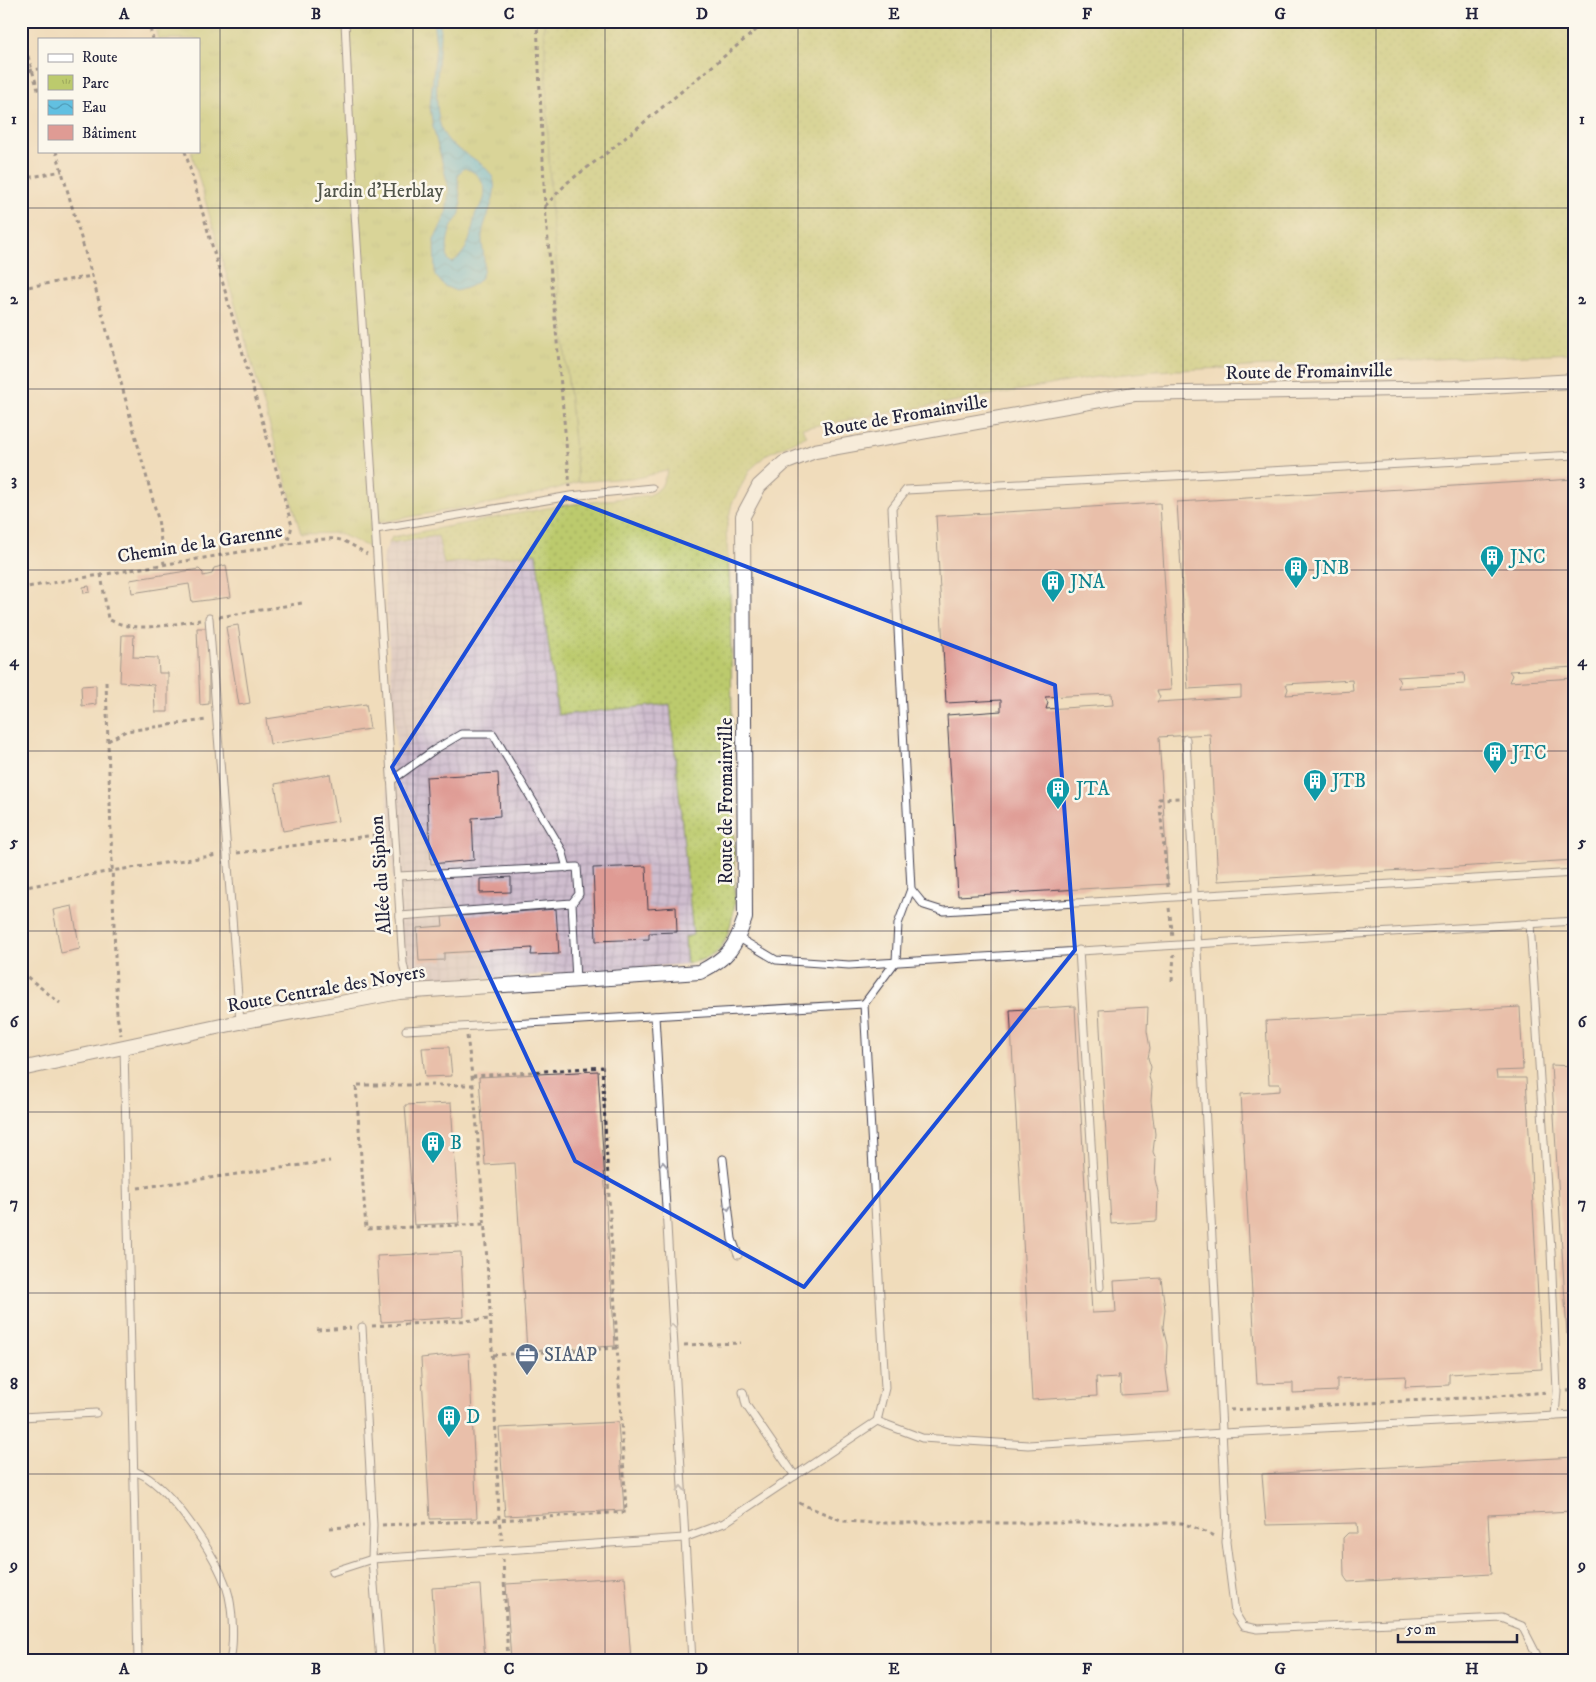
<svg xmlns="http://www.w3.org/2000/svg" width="1596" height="1682" font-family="'IM FELL DW Pica',serif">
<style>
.industrial{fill:url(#industrial-grid)}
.grass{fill:url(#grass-dots);stroke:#6f7654}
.park{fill:url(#park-tufts);stroke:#6f7654}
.water{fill:url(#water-waves);stroke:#42718e;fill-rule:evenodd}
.building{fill:#df9b94;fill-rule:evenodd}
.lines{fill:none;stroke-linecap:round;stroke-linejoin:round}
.lane-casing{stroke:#413e4e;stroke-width:9}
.street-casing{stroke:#413e4e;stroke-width:16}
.path{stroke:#413e4e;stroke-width:3;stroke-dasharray:4 4;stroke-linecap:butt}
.lane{stroke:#fff;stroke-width:7}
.street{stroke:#fff;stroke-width:14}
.oneway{stroke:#9c9ca7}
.marked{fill:none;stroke:#1d4ed8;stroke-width:4;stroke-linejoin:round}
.grid{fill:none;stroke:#22223b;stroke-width:1;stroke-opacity:0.55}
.labels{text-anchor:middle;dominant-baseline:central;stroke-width:5;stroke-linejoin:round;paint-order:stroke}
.park-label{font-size:19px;fill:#50544a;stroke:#fbf7ec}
.street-label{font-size:19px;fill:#22223b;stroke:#fbf7ec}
.culture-label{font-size:19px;fill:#0d838f;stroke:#fbf7ec;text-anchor:start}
.service-label{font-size:19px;fill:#4e5e75;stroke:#fbf7ec;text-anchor:start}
.neatline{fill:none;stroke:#22223b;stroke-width:2}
.grid-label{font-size:16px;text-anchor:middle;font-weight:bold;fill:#22223b}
</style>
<defs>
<pattern id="industrial-grid" width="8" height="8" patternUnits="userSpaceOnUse" patternTransform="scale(1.25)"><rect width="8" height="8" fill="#cfbdce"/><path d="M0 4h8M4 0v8" fill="none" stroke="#b1a2b2"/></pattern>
<pattern id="grass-dots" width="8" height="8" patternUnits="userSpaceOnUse" patternTransform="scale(1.25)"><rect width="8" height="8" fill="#bcca6d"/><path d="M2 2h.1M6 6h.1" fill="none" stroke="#a1ad5f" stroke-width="1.8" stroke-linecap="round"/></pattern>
<pattern id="park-tufts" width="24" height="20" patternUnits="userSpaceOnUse" patternTransform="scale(1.25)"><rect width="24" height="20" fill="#bcca6d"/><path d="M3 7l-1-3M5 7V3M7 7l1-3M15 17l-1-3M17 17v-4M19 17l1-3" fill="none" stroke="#a1ad5f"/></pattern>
<pattern id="water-waves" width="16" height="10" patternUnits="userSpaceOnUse" patternTransform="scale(1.25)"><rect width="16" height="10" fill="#62c0e1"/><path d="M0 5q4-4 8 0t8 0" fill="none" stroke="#509cb8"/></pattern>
</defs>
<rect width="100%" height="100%" fill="#fbf7ec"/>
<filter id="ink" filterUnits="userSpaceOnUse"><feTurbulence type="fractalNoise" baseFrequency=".02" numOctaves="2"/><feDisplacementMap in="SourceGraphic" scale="10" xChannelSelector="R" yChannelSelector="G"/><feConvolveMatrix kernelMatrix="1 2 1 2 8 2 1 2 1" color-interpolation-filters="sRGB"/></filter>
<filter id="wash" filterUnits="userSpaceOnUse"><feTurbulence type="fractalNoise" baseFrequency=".0096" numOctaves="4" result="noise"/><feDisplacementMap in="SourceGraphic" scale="20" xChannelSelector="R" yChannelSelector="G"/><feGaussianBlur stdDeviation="1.12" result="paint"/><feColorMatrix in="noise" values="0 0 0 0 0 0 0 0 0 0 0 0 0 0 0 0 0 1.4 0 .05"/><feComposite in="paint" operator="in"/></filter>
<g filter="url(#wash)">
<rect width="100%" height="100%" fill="#f0dcbb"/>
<polygon class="industrial" points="438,536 444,564 536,553 558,715 670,703 693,935 685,937 687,964 422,984 411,964 398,963 385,756 397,756 383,565 384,553 389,543"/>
<path class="grass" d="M544,21H1575V353L1156,371L1096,377L802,428L807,436L767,454L750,470L732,503L726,531L730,587L735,903C732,919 729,937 720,949C713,958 697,961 687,964L685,937L693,935L670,704L558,715L536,553L444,564L438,536L389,543L392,537L558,506L650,495L661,487L668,470L642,477L578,482L551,212Z"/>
<path class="park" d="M153,21H544L551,212L578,482C511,505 439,509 370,525L371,548L337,533L301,534L191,151H199V39H158Z"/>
<path class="water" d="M433,21L440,22C441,56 432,92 440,124C446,151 475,153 490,173C503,190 484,217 482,235C481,249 489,268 479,280C474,286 464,289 456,291L444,286L435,275L434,240L446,215L449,189L433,127L430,107L436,45ZM464,168C479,172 489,186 483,202C482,207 476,209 475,215C471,235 470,250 452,263L448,260C446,248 447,237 452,226C454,221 459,218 460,213C463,203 457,186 458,174Z"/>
<g id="blocks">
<g class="building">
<path d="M1575,479V667L1509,671L1512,675L1509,682L1575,678V860L1218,881L1210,734L1159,737L1168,884L958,896L947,715L1001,711V700L946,703L936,516L1160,503L1171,690L1157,691L1160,697L1157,702L1208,699L1241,697V686L1188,689L1177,502ZM1464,673L1465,684L1398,688L1400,682L1397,677ZM1352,680L1353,691L1286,695L1288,689L1286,684ZM1112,694L1113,705L1046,709L1048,703L1045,697Z"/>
<polygon points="226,565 231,597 192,602 189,584 132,593 130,580 199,569 203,573 203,576 212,574 214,568"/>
<polygon points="89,586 90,592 84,593 83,587"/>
<polygon points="238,625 250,703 239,705 226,627"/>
<polygon points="197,628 207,628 209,654 209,704 200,705"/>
<polygon points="122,635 134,635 133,657 158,658 159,673 168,673 168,712 155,712 154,685 120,682"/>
<polygon points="96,685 96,704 82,706 81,686"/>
<polygon points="366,704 370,729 270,744 266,719"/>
<polygon points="498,773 500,816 472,818 474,860 431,864 426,777"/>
<polygon points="330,774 338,821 283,831 275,784"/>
<polygon points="646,866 648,909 676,907 677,932 649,933 649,939 596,941 593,868"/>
<polygon points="511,877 511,892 480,893 480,879"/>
<polygon points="72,906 80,949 61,953 53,910"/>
<polygon points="556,909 559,954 531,955 532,948 444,953 444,960 419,961 417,928 443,926 442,917"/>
<polygon points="1075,1006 1092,1313 1116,1312 1114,1281 1161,1278 1165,1309 1163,1327 1167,1345 1166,1369 1169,1392 1121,1395 1120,1375 1118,1375 1119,1378 1100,1379 1100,1377 1096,1377 1097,1396 1032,1400 1010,1010"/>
<polygon points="1148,1007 1147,1031 1150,1048 1148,1058 1151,1067 1149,1077 1152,1087 1151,1101 1155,1134 1153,1152 1156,1159 1155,1179 1158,1192 1157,1221 1111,1224 1099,1010"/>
<polygon points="1520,1007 1523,1070 1496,1071 1497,1078 1526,1078 1542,1369 1449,1374 1449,1385 1405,1387 1406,1376 1337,1379 1337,1391 1293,1393 1293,1383 1257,1384 1241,1094 1280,1091 1280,1084 1269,1084 1266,1021"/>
<polygon points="449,1047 452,1076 425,1077 422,1048"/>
<polygon points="1551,1065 1575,1066 1575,1334 1567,1334"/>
<polygon points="598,1071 615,1346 527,1351 515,1163 485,1165 479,1077"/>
<polygon points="451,1103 459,1223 414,1225 405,1105"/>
<polygon points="461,1252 464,1317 381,1322 377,1256"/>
<polygon points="469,1353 477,1518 430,1519 421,1358"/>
<polygon points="618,1422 624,1510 505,1516 499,1428"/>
<polygon points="1575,1457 1575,1517 1573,1518 1573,1511 1488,1515 1491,1574 1348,1582 1344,1576 1343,1538 1348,1533 1358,1533 1357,1523 1266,1525 1262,1474"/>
<polygon points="625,1577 631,1661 511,1661 506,1584"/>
<polygon points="480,1585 485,1661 437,1661 432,1588"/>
</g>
</g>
</g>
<g filter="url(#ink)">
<use href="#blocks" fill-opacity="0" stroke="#413e4e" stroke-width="1"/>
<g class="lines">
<g class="lane-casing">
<g id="lane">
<polyline points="345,21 350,134 403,963 409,991"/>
<polyline points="1575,455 906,490 892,508 911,889 924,905 943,911 1575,873"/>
<polyline points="376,529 570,496 652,488"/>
<polyline points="209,618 240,1022"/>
<polyline points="1186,739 1227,1526 1226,1542 1235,1613 1243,1626 1258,1629 1502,1618 1522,1626 1540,1661"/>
<polyline points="391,781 434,750 461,734 493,734 562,850 567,868"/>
<polyline points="398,876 577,867 579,894 572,903 400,916"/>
<polyline points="572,903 576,980"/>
<polyline points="1530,923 1551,1251 1557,1391 1555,1416"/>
<polyline points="739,938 776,960 849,965 1575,921"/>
<polyline points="1079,950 1100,1287"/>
<polyline points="655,1016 692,1661"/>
<polyline points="406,1030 864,1004"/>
<polyline points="124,1047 138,1661"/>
<polyline points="723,1159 732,1239 738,1255"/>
<polyline points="362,1327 373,1525 372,1559 380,1661"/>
<polyline points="743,1392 746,1405 795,1476"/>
<polyline points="21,1417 96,1413"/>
<polyline points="877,1421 922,1438 1028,1445 1223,1433 1575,1415"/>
<path d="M134,1471C138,1473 144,1475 148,1478C177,1498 221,1562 229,1596C233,1615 234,1643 230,1661"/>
<polyline points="332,1572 372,1559 684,1538 724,1523 877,1421 885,1388 864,1004 896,961 898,924 911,889"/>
</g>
</g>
<g class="street-casing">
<path id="street" d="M21,1069L240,1022L399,992L700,972C729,957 735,948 745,918L743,516L759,486L784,463L815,451L1134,394L1454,388L1575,381"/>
</g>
<g class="path">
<polyline points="148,21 153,39"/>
<polyline points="537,21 545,207 570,487"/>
<polyline points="21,33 39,93"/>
<polyline points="21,72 39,69"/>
<polyline points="56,151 92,276 158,519 164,564"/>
<polyline points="185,151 284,497 292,526 287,544"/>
<polyline points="21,179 62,171"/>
<polyline points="545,206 568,182 608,152 767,21"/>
<polyline points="21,288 92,276"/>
<path d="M101,574L108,619C136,634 170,624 200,620"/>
<path d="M21,588L307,541C340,537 339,537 367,554"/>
<polyline points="219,617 302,603"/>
<polyline points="106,682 117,1016 121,1035"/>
<polyline points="108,741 126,731 206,720"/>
<polyline points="237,853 384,834"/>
<polyline points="1168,887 1159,799 1180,798"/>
<polyline points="21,888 111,871 218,855"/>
<polyline points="1169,908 1173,937"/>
<polyline points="21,972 60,1003"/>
<polyline points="1172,981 1174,955"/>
<path d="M467,1036C473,1079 477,1123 480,1168C490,1285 495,1402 499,1520L502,1540"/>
<polyline points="474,1085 356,1085 366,1229 485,1224"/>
<polyline points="138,1188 330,1161"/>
<polyline points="372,1326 492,1319"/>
<polyline points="317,1330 351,1328"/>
<polyline points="684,1345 741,1343"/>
<polyline points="493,1355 617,1348"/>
<polyline points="1567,1391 1575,1390"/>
<polyline points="1230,1410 1484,1397 1548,1392"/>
<polyline points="799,1503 843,1521 873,1523 1182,1523 1203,1531 1216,1537"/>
<polyline points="382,1525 499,1520 626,1512 602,1067 473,1076"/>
<polyline points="330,1528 364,1526"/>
<polyline points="503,1559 508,1661"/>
</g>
<use href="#lane" class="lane"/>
<use href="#street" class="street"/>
</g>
<defs><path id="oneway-chevron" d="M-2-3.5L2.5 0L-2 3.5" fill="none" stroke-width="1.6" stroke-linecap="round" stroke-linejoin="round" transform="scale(1.25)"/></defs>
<g class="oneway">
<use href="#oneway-chevron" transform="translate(663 1165) rotate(-93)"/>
<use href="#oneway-chevron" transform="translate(728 1207) rotate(83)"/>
<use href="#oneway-chevron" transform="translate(672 1327) rotate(-93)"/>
<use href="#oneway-chevron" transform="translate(681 1489) rotate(-93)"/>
</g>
</g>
<path d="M0 0H1596V1682H0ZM565,497L1055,685L1075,950L804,1287L575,1161L392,767Z" fill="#f0dcbb" fill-opacity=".55" fill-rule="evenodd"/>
<path class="marked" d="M565,497L1055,685L1075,950L804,1287L575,1161L392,767Z"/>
<path class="grid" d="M220,21V1661M413,21V1661M605,21V1661M798,21V1661M991,21V1661M1183,21V1661M1376,21V1661M21,208H1575M21,389H1575M21,570H1575M21,751H1575M21,931H1575M21,1112H1575M21,1293H1575M21,1474H1575"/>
<defs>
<g id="building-pin" transform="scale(1.25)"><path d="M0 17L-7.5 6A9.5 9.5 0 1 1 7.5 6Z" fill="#0f9aa8" stroke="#fbf7ec"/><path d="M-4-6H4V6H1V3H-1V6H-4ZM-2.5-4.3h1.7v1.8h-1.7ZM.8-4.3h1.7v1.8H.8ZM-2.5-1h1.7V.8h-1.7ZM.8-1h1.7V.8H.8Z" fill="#fff"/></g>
<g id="office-pin" transform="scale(1.25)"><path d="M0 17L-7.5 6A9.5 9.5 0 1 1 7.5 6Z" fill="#5c6f8a" stroke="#fbf7ec"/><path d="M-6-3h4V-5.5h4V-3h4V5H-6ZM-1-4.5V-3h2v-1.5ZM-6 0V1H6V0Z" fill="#fff"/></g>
</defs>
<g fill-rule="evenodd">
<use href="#building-pin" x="1492" y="557"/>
<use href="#building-pin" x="1296" y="568"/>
<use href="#building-pin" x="1053" y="582"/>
<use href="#building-pin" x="1495" y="753"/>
<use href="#building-pin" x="1315" y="781"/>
<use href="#building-pin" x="1058" y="789"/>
<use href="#building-pin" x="433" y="1143"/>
<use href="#office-pin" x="527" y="1355"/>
<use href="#building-pin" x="449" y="1417"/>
</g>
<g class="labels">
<g class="park-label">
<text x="380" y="191">Jardin d'Herblay</text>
</g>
<g class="street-label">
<text transform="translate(1309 372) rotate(-1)">Route de Fromainville</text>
<text transform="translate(905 416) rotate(-10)">Route de Fromainville</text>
<text transform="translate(200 544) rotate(-9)">Chemin de la Garenne</text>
<text transform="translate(726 801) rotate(-90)">Route de Fromainville</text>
<text transform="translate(381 875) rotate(-94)">Allée du Siphon</text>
<text transform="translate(326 989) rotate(-10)">Route Centrale des Noyers</text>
</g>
<g class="culture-label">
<text x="1510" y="557">JNC</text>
<text x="1314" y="568">JNB</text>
<text x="1070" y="582">JNA</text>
<text x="1512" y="753">JTC</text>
<text x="1332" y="781">JTB</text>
<text x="1076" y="789">JTA</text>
<text x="450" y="1143">B</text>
<text x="466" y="1417">D</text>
</g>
<g class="service-label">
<text x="544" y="1355">SIAAP</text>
</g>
</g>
<rect width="1596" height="1682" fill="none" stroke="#fbf7ec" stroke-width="55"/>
<rect x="38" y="38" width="162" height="115" fill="#fbf7ec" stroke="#a4a2a5"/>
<rect x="48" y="54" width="25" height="8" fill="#ffffff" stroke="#a4a2a5"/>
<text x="82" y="62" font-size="15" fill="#22223b">Route</text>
<rect x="48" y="75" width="25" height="15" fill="url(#park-tufts)" stroke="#a4a2a5"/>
<text x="82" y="88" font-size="15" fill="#22223b">Parc</text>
<rect x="48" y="100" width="25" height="15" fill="url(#water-waves)" stroke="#a4a2a5"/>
<text x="82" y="112" font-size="15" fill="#22223b">Eau</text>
<rect x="48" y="125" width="25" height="15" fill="#df9b94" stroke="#a4a2a5"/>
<text x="82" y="138" font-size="15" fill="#22223b">Bâtiment</text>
<path d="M1398 1634v8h119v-8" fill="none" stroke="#22223b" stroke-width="2.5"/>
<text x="1406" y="1634" font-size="15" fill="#22223b" stroke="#fbf7ec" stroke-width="4" paint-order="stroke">50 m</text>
<rect x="28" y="28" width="1540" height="1626" class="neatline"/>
<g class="grid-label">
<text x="124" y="19">A</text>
<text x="316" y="19">B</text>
<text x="509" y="19">C</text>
<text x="702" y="19">D</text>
<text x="894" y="19">E</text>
<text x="1087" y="19">F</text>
<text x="1280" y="19">G</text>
<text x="1472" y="19">H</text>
<text x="14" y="124">1</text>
<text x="1582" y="124">1</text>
<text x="14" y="304">2</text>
<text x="1582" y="304">2</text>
<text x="14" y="485">3</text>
<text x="1582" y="485">3</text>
<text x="14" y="666">4</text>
<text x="1582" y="666">4</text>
<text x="14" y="847">5</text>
<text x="1582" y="847">5</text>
<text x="14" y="1027">6</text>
<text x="1582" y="1027">6</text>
<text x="14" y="1208">7</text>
<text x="1582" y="1208">7</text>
<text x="14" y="1389">8</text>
<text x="1582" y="1389">8</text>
<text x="14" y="1570">9</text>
<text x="1582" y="1570">9</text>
<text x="124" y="1674">A</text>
<text x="316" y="1674">B</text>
<text x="509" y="1674">C</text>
<text x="702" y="1674">D</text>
<text x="894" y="1674">E</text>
<text x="1087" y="1674">F</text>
<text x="1280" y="1674">G</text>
<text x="1472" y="1674">H</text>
</g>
</svg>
